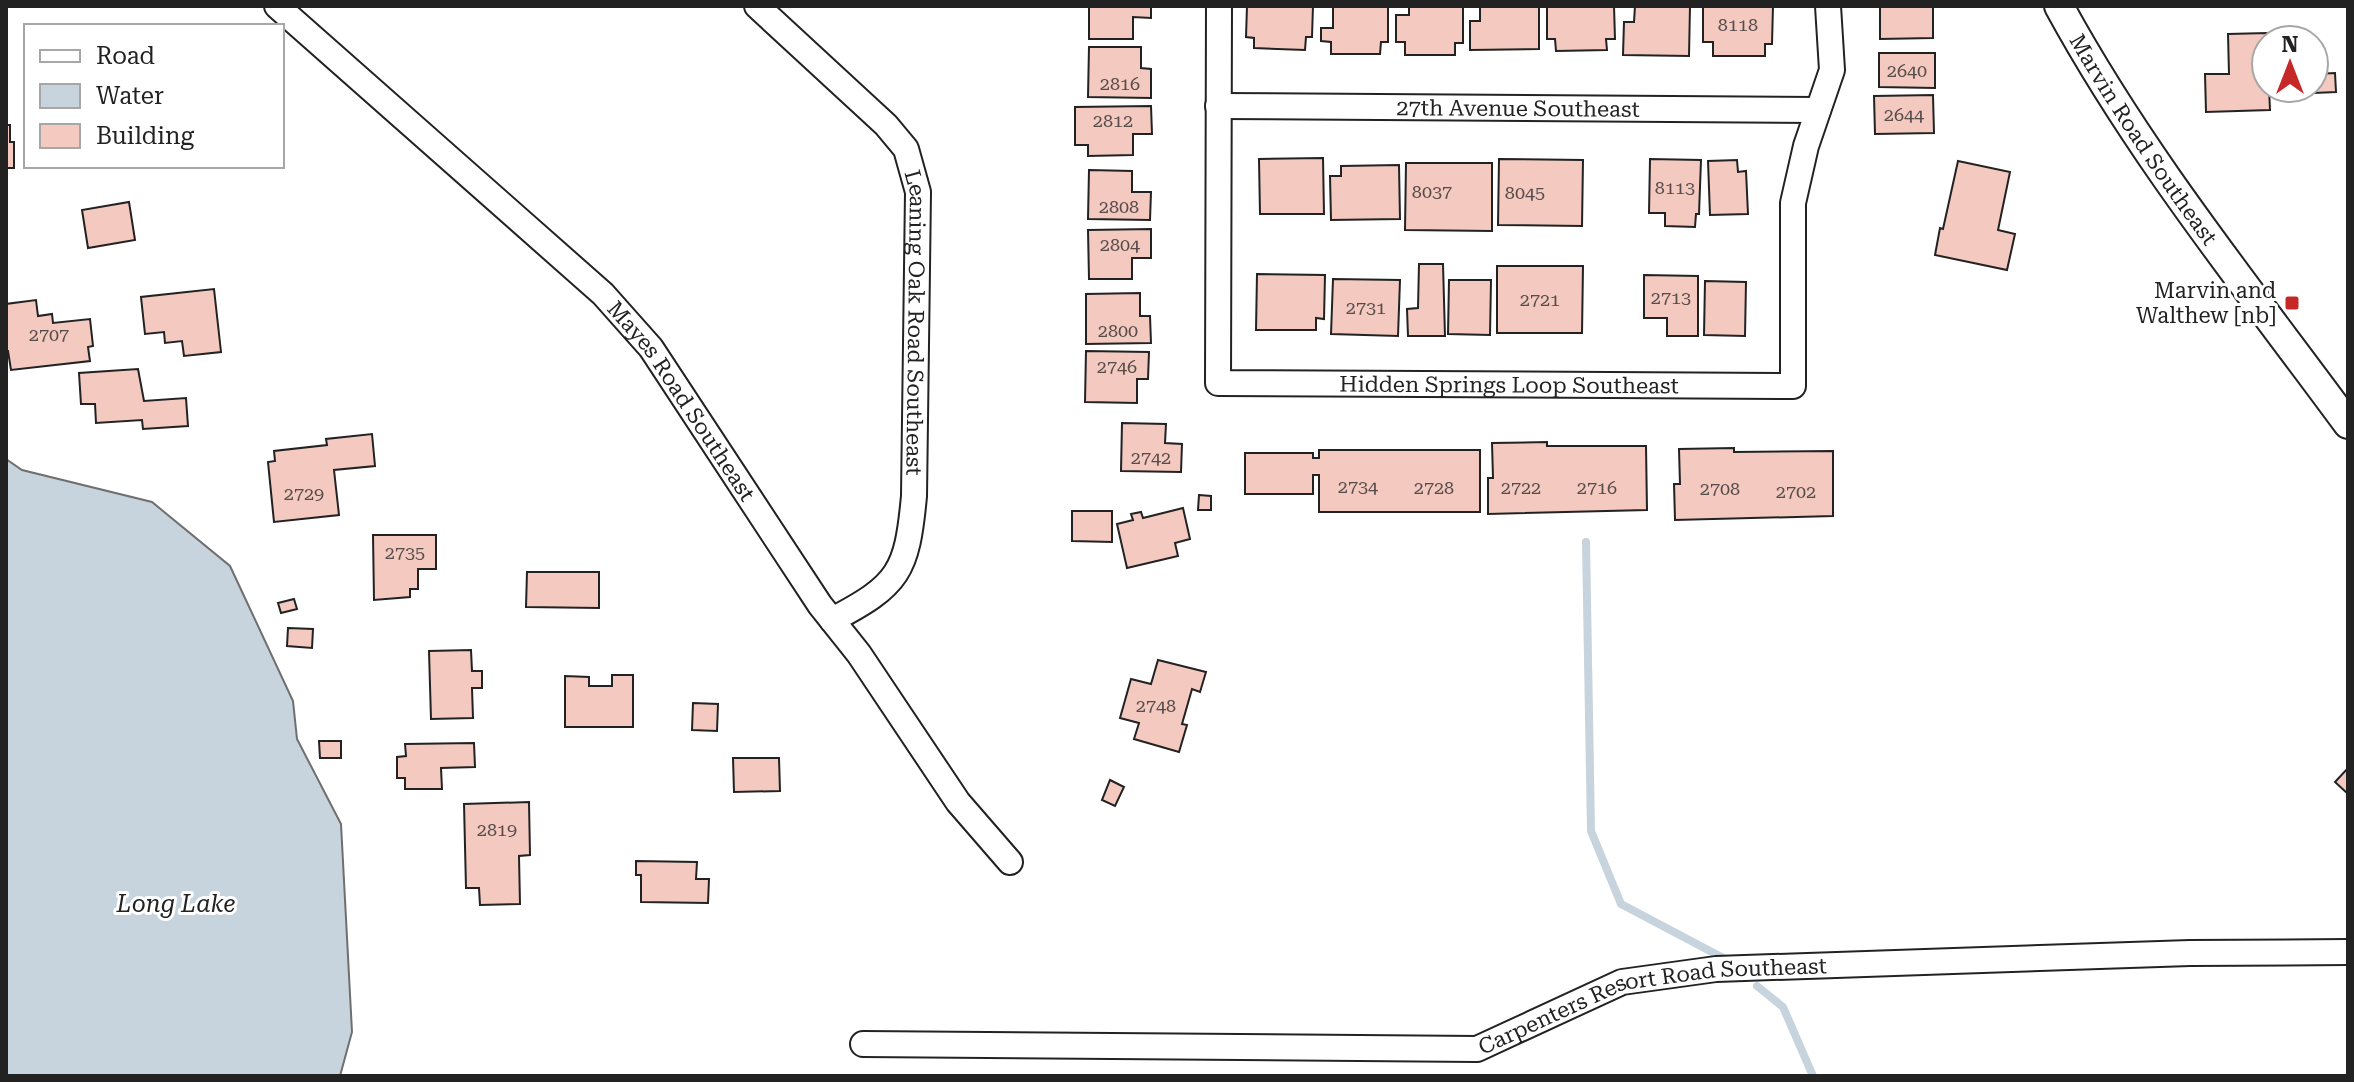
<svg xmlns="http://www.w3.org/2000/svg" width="2354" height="1082" font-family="'Roboto Serif',serif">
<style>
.water{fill:#c7d3dd;stroke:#6f6f6f;stroke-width:2}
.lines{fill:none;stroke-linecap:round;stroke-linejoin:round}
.stream{stroke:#c7d3dd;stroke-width:8}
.building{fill:#f3c9c0;stroke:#222;stroke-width:2}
.minor-casing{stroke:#222;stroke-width:28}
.tertiary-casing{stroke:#222;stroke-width:32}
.minor{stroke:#fff;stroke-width:24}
.tertiary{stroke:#fff;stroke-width:28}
.poi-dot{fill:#c62828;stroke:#fff;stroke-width:3}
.labels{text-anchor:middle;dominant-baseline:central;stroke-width:6;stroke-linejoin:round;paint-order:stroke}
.number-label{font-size:18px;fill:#564c4a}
.street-label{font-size:22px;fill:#222;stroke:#fff}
.poi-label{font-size:22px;fill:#222;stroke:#fff;text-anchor:end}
.water-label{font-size:24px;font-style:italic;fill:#222;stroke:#fff}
</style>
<rect width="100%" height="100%" fill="#fff"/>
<polygon class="water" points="6,459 22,470 152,502 230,566 293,701 297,739 341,824 352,1032 340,1076 6,1076"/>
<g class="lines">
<g class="stream">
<polyline points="1586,542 1591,831 1621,904 1727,960"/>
<polyline points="1757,986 1783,1007 1813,1076"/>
</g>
</g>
<g class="building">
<polygon points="1089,6 1151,6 1151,18 1133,17 1133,39 1089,39"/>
<polygon points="1247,6 1313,6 1312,37 1306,37 1305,50 1254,48 1254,38 1246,37"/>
<polygon points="1333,6 1388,6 1388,42 1381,42 1380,54 1331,54 1331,42 1321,41 1321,28 1333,28"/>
<polygon points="1409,6 1463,6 1463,43 1455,43 1455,55 1405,55 1405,42 1396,42 1396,15 1409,15"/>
<polygon points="1480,6 1539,6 1539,49 1470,50 1470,21 1480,21"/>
<polygon points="1547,6 1614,6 1615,39 1606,39 1607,50 1556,51 1555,39 1547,39"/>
<polygon points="1635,6 1690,6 1689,56 1623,55 1624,22 1634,22"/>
<polygon points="1703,6 1773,6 1772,44 1765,44 1765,56 1713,56 1713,42 1703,42"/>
<polygon points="1880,6 1933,6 1933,38 1880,39"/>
<polygon points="2267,33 2266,88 2269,88 2270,110 2206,112 2205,74 2229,74 2228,34"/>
<polygon points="1089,47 1141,47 1141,68 1151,69 1151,98 1088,97"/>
<polygon points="1879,53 1935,53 1935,88 1879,87"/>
<polygon points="2335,73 2336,92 2314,93 2314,74"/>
<polygon points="1933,95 1934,133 1875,134 1874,96"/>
<polygon points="1151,106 1152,134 1133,134 1133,155 1088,156 1088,145 1075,145 1075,107"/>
<polygon points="6,125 10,125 10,142 14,142 14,168 6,168"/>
<polygon points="1323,158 1324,214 1260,214 1259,159"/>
<polygon points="1499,159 1583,160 1582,226 1498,225"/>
<polygon points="1650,159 1701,160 1699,214 1696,214 1695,227 1665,226 1665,213 1649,213"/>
<polygon points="1737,160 1738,172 1746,171 1748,214 1710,215 1708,161"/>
<polygon points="1958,161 2010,172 1998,230 2015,234 2007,270 1935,255 1940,228 1943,229"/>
<polygon points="1406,163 1492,163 1492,231 1405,230"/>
<polygon points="1399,165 1400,219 1331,220 1330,176 1341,176 1341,166"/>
<polygon points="1089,170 1132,171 1132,192 1151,192 1150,220 1088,219"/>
<polygon points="129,202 135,240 88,248 82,210"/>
<polygon points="1151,229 1151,258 1132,258 1132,279 1089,279 1088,230"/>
<polygon points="1419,264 1443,264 1445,336 1408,336 1407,309 1418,308"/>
<polygon points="1497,266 1583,266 1582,333 1497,333"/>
<polygon points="1257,274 1325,275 1324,319 1316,318 1316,330 1256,330"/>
<polygon points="1644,275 1698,276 1698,336 1667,336 1667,318 1644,318"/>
<polygon points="1333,279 1400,280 1398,336 1331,334"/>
<polygon points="1449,280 1491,280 1490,335 1448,334"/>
<polygon points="1705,281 1746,282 1745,336 1704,335"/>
<polygon points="214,289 221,352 184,356 182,341 165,343 164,332 145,334 141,297"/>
<polygon points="1140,293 1140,316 1150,316 1151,343 1086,344 1086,294"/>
<polygon points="36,300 38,316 52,314 53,323 90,319 93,346 88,347 90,361 11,370 8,351 6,351 6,304"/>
<polygon points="1086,351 1149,352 1148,379 1137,379 1137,403 1085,402"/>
<polygon points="138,369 144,401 186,398 188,426 143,429 142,420 96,423 95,404 81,404 79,373"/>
<polygon points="1122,423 1166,424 1165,443 1182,444 1181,472 1121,471"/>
<polygon points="372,434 375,466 334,470 339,515 274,522 268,462 275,461 274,451 327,445 326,439"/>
<polygon points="1547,442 1547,446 1646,446 1647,510 1488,514 1488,478 1493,478 1492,443"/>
<polygon points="1734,448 1734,452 1833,451 1833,516 1675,520 1674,484 1680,484 1679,449"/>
<polygon points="1319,450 1480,450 1480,512 1319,512 1319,475 1313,475 1313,494 1245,494 1245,453 1313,453 1313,458 1319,458"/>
<polygon points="1199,495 1211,496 1211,510 1198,510"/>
<polygon points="1183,508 1190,539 1175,543 1178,556 1127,568 1117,524 1133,520 1131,514 1141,512 1143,518"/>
<polygon points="1072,511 1112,511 1112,542 1072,541"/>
<polygon points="373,535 436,535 436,569 418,569 418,589 410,589 410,597 374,600"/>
<polygon points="527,572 599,572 599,608 526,607"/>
<polygon points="294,599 297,609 281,613 278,603"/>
<polygon points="288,628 313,629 312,648 287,646"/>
<polygon points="471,650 472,671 482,671 482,688 472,688 473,718 431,719 429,651"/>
<polygon points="1158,660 1206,672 1200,692 1192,689 1182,724 1187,725 1179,752 1134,739 1139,723 1120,718 1131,679 1151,684"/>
<polygon points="612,675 633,675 633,727 565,727 565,676 589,677 589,686 612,686"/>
<polygon points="693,703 718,704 717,731 692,730"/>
<polygon points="319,741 341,741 341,758 320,758"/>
<polygon points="474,743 475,767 441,768 442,789 405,789 405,778 397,778 397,757 406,756 405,744"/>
<polygon points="733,758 779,758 780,791 734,792"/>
<polygon points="2348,768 2348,794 2335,782"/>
<polygon points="1110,780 1124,787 1115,806 1102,800"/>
<polygon points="529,802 530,855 519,856 520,904 480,905 479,888 466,888 464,804"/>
<polygon points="636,861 697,862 696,879 709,879 708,903 641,902 641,875 636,875"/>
</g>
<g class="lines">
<g class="minor-casing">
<g id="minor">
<path id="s1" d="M277,6L603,294L651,348L820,605L859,654L958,802L1010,862"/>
<path id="s2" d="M757,6L886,125L906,149L918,192L914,496C907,572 899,585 832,620"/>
<path id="s3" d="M1219,6L1218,383L1793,386V203L1806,146L1832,70L1828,6"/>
<path id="s4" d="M1218,106L1818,110"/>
<path id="s5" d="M863,1044L1477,1049L1622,982L1716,969L2190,953L2348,952"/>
</g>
</g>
<g class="tertiary-casing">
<g id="tertiary">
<path id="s6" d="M2059,6C2140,155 2248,288 2348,424"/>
</g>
</g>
<use href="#minor" class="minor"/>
<use href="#tertiary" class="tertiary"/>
</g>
<rect class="poi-dot" x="2284" y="295" width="16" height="16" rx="4"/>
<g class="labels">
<g class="number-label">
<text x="1738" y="24">8118</text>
<text x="1907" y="70">2640</text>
<text x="1120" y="83">2816</text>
<text x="1904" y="114">2644</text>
<text x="1113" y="120">2812</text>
<text x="1675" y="187">8113</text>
<text x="1432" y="191">8037</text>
<text x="1525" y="192">8045</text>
<text x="1119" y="206">2808</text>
<text x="1120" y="244">2804</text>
<text x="1671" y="297">2713</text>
<text x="1540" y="299">2721</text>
<text x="1366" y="307">2731</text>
<text x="1118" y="330">2800</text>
<text x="49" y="334">2707</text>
<text x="1117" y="366">2746</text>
<text x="1151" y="457">2742</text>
<text x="1358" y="486">2734</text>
<text x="1434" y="487">2728</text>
<text x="1521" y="487">2722</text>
<text x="1597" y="487">2716</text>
<text x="1720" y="488">2708</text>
<text x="1796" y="491">2702</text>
<text x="304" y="493">2729</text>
<text x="405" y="552">2735</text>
<text x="1156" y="705">2748</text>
<text x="497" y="829">2819</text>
</g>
<g class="street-label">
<text stroke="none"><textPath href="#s4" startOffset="300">27th Avenue Southeast</textPath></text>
<text stroke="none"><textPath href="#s6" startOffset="158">Marvin Road Southeast</textPath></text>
<text stroke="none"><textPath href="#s2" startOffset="382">Leaning Oak Road Southeast</textPath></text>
<text stroke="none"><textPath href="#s3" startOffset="668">Hidden Springs Loop Southeast</textPath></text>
<text stroke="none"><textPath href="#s1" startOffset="568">Mayes Road Southeast</textPath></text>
<text stroke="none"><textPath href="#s5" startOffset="798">Carpenters Resort Road Southeast</textPath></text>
</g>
<g class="poi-label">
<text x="2276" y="290">Marvin and<tspan x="2276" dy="25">Walthew [nb]</tspan></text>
</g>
<g class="water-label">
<text x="176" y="904">Long Lake</text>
</g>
</g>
<rect width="2354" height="1082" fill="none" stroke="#222222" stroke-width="16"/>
<rect x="24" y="24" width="260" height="144" fill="#ffffff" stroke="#a7a7a7" stroke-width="2"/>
<rect x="40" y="50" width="40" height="12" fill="#ffffff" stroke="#a7a7a7" stroke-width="2"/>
<text x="96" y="64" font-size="24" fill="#222222">Road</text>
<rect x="40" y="84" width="40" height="24" fill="#c7d3dd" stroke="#a7a7a7" stroke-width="2"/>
<text x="96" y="104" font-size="24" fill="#222222">Water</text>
<rect x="40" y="124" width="40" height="24" fill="#f3c9c0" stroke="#a7a7a7" stroke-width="2"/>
<text x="96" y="144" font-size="24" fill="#222222">Building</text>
<g transform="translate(2290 64)"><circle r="38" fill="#ffffff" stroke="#a7a7a7" stroke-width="2"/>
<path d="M0-6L14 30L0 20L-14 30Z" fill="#c62828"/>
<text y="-12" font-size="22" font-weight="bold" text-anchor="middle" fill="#222222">N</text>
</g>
</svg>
